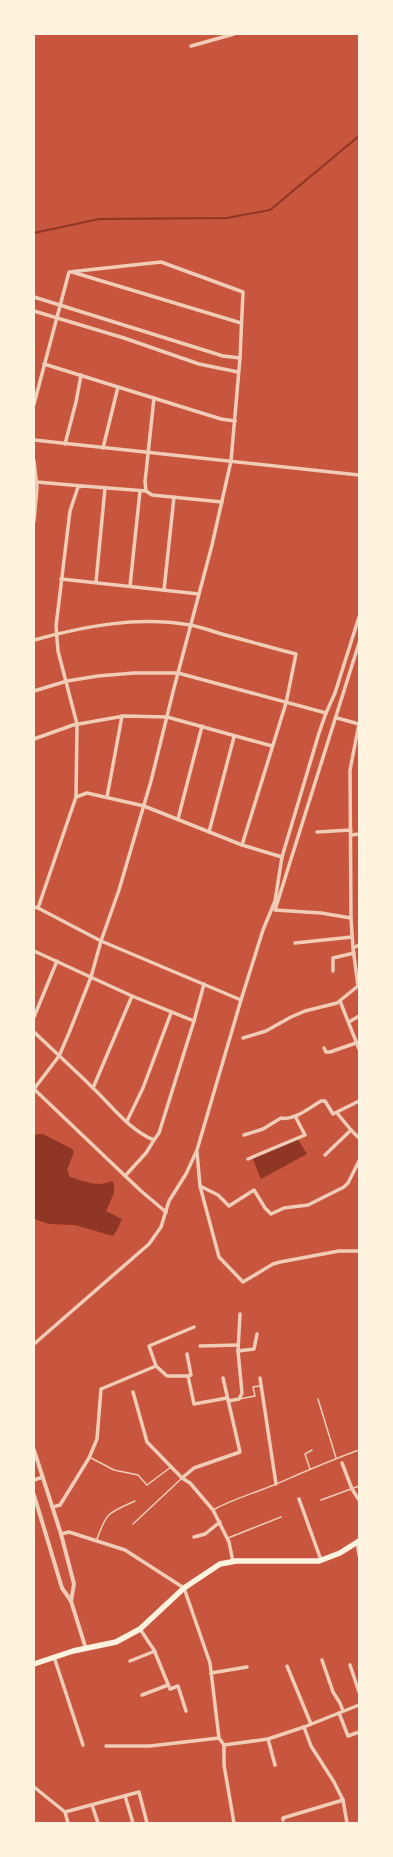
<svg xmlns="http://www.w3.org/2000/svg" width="393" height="1857" font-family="Barlow,sans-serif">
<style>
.water{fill:#8f3625}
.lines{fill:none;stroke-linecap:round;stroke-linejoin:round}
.stream{stroke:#8f3625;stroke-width:2}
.service{stroke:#f1ccb7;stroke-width:1.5}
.minor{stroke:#f1ccb7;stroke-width:3.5}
.tertiary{stroke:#f1ccb7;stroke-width:4}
.primary{stroke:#fff3e0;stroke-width:5.5}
</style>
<rect width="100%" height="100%" fill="#c8553d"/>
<g class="water">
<path d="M37,1134H43L72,1149L74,1152L67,1170L70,1177C84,1181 97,1188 112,1181L114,1184V1193L106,1211L122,1219L117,1230L113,1236L75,1225L49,1224L34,1219V1136Z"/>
<polygon points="297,1138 307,1154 261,1179 252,1157"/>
</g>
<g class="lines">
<polyline class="stream" points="34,233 99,219 227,218 270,210 359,136"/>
<g class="service">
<polyline points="239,1399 255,1396 253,1387 260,1386"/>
<polyline points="318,1399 336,1458"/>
<polyline points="91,1458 114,1470 138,1475 147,1485 171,1467"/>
<polyline points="310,1469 305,1454 312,1450"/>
<polyline points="321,1500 359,1486"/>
<path d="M213,1510C233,1499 255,1493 276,1484C304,1472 331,1460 359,1450"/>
<polyline points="133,1524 181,1479"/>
<polyline points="228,1538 281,1517"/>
<path d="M97,1539C107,1511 109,1513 135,1501"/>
</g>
<g class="minor">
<polyline points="191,46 234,34"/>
<polyline points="72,272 241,323"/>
<polyline points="34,297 223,356 240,358"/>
<polyline points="34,311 124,338 199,364 238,372"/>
<polyline points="44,364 221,419 235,421"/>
<polyline points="154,398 145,482 146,491 152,495 222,502"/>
<polyline points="34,404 69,272 161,262 243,292 240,358 231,461 212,545 174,688 151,781 119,890 101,941 91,977 69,1033 59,1056 34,1089 141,1191 166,1212"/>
<polyline points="34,440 359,475"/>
<polyline points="65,444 76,402 81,375"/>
<polyline points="103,448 118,387"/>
<polyline points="34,461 37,487 34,521"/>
<polyline points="37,482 82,486"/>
<polyline points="61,579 199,594"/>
<polyline points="96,582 105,488"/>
<polyline points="130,586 140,491"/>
<polyline points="164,590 174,497"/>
<path d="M34,640C85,626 137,616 190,625C202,627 214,632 225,635C249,641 272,648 296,654L286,703L242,845"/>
<polyline points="34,691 67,681 98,676 134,673 178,673 326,713"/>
<polyline points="34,739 73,725 124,716 167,717 272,746"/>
<polyline points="76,797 87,793 144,806 242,845 282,857"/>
<polyline points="107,797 122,716"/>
<polyline points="178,819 202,726"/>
<polyline points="209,832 234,737"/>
<polyline points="317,832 351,830"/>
<polyline points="351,835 359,834"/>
<polyline points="34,907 38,908 76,797 77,724 58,651 56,626 70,511 78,487 83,486 146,491"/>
<polyline points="38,908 101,941 241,1000"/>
<polyline points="351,918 321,913 275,910 359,643"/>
<polyline points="295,943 352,937"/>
<polyline points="353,948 359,945"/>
<polyline points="34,951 132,996 194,1021"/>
<polyline points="333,971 333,958 354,953"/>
<polyline points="340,1001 359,1049"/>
<polyline points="34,1017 57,961"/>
<polyline points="349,1022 359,1016"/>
<path d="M34,1032C54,1051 74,1069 93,1088C111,1105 130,1131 154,1140L159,1133L194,1021L204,984"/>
<polyline points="243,1038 266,1031 291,1017 305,1011 337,1003 358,986 353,948 351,918 350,770 359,724 337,718"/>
<polyline points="324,1048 326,1052 330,1052 356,1043"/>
<polyline points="93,1088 132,996"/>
<polyline points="127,1121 143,1088 171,1013"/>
<polyline points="351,1130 359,1138"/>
<path d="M244,1135L263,1129L281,1118C294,1121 309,1108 321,1101H325L333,1114L359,1101"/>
<polyline points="197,1152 200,1186 219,1257 243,1282 273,1264 280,1262 339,1251 359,1251"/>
<polyline points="325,1155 351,1130 337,1113"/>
<polyline points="248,1159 305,1135 295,1116"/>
<polyline points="125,1176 146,1153 154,1140"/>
<polyline points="200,1186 218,1195 229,1206 254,1190 265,1208 271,1214 284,1208 308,1205 344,1187 348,1183 359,1161"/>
<polyline points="34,1344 149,1244 161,1227 169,1201 186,1174 197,1150 241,1000 263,930 275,901 282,857 319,733 326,713 335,693 359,617"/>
<polyline points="200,1346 238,1345"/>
<polyline points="238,1351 254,1349 257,1334"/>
<polyline points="187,1354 191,1375 188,1376"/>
<polyline points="156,1366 167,1376 188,1376 194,1404 227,1398"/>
<polyline points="260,1378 276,1484"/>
<polyline points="133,1392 147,1442 182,1478 190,1483 213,1510 229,1542 233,1562"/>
<polyline points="228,1401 239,1399 242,1393 238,1351 240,1314"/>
<polyline points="342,1463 352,1489 359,1500"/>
<polyline points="182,1478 194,1468 240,1452 223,1378"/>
<polyline points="34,1480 43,1477"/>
<polyline points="299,1499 321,1560"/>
<polyline points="53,1507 60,1505 89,1458 97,1439 101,1389 156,1366 149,1346 194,1327"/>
<polyline points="61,1534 69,1532 125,1550 184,1588 210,1663 219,1738 224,1745 268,1739 304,1727 359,1705"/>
<polyline points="194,1537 205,1534 220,1522"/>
<polyline points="357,1542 359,1555"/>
<polyline points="140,1629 154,1650 170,1689 178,1686 186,1711"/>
<polyline points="54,1657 83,1745"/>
<polyline points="322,1660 333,1692 340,1703 343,1711"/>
<polyline points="130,1661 155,1651"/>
<polyline points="350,1665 359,1692"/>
<polyline points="287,1666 311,1724"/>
<polyline points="211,1673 247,1667"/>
<polyline points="142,1695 168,1685"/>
<polyline points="339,1713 348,1736 359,1732"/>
<polyline points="304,1727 311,1746 334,1782 343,1800 347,1823"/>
<polyline points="268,1739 275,1765"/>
<polyline points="224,1745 224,1765 234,1823"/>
<polyline points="106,1746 150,1746 219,1738"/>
<polyline points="34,1787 65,1812 68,1823"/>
<polyline points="125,1796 133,1823"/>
<polyline points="92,1805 98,1823"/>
<polyline points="65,1812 139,1792 147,1823"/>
<polyline points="283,1820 283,1818 343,1800"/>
</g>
<g class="tertiary">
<polyline points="34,1450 61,1534 74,1584 71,1601"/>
<polyline points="34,1495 62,1588 71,1601 86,1649"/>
</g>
<polyline class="primary" points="34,1664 73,1651 116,1642 140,1629 184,1588 220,1564 236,1561 319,1561 340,1553 359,1541"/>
</g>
<rect width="393" height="1857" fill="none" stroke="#fff3e0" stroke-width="70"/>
</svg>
